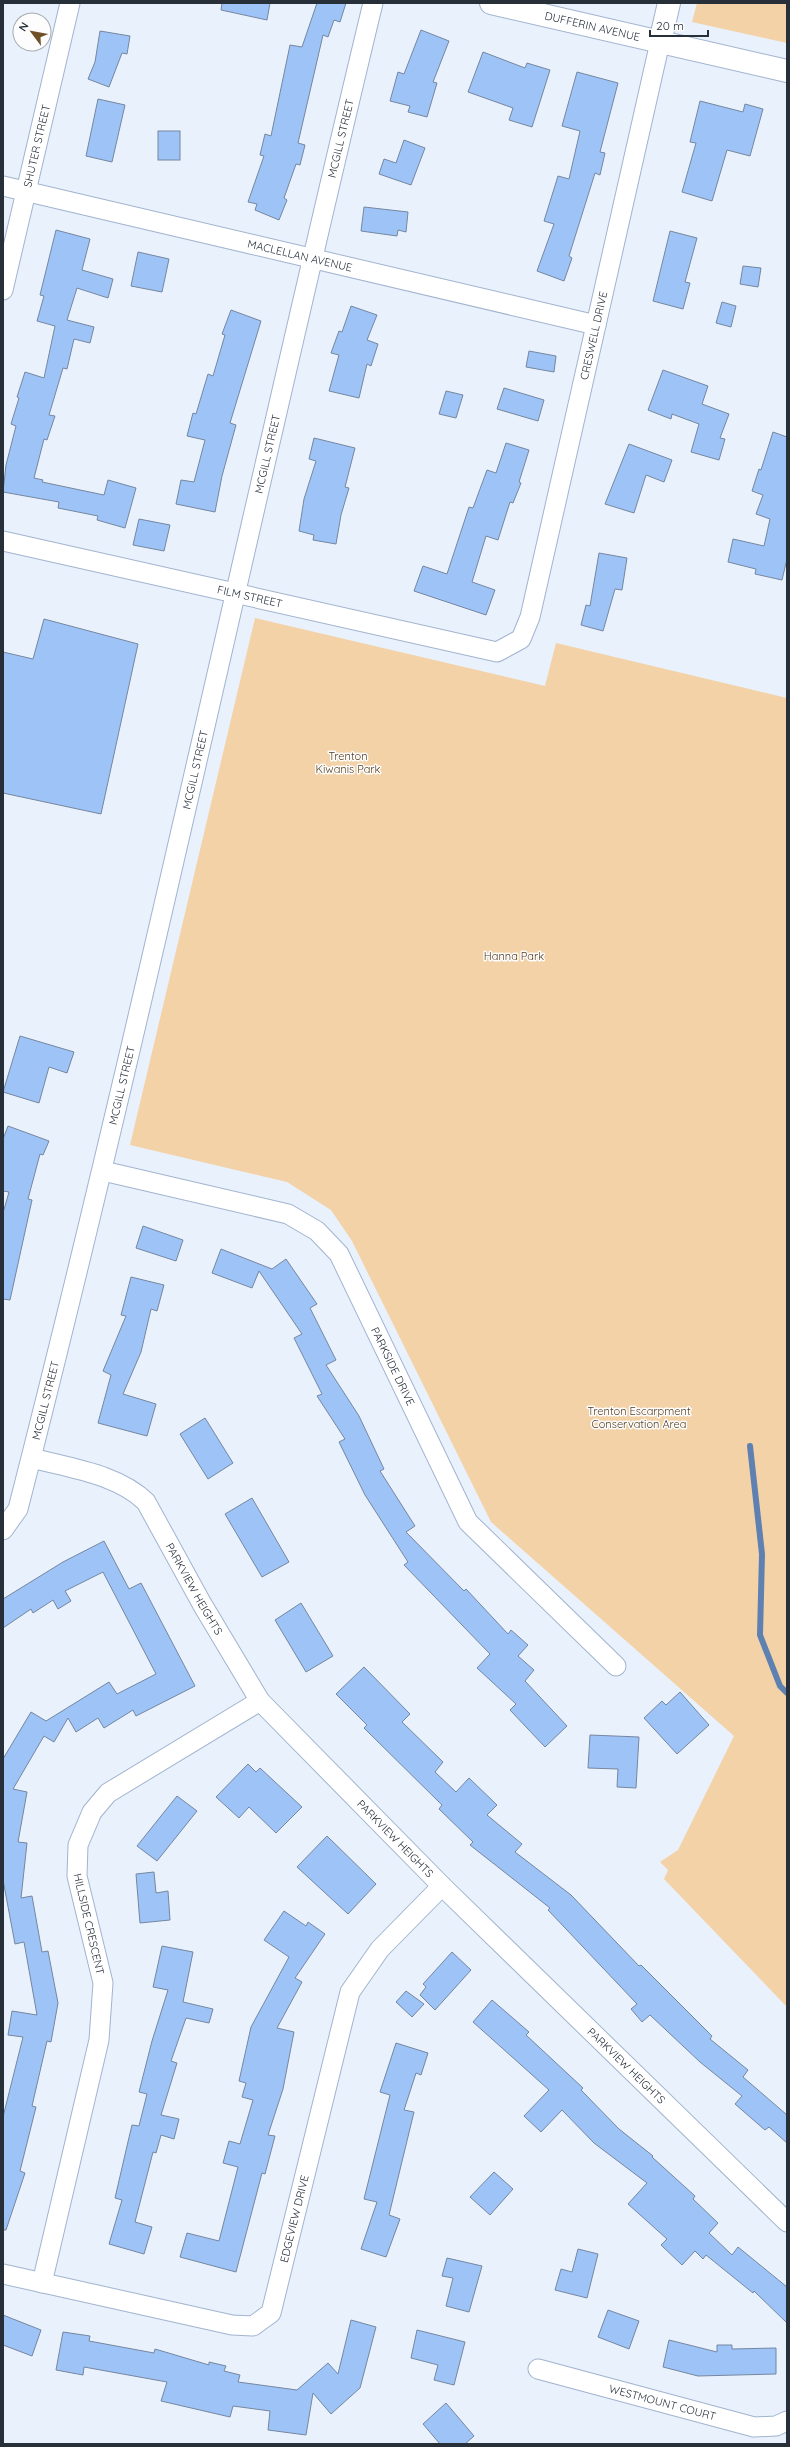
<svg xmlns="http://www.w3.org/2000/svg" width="790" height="2447" font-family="Quicksand,sans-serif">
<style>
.green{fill:#f3d2a8}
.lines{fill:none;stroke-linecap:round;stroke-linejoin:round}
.stream{stroke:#5e81b1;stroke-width:6}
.building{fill:#9dc3f7;stroke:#7587a0}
.minor-casing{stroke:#a1b4cf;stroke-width:21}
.tertiary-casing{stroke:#a1b4cf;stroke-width:24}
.secondary-casing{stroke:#a1b4cf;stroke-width:24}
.minor{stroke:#fff;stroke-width:19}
.tertiary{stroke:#fff;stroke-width:22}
.secondary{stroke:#fff;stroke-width:22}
.labels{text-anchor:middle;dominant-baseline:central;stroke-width:3;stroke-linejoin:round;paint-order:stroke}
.street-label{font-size:11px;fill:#272f39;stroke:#fdfdfd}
.park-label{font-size:11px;fill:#523b1d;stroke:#fdfdfd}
</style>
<rect width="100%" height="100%" fill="#e9f1fc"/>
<g class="green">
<polygon points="697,3 787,3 787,43 692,22"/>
<polygon points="255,618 545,686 556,643 787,698 787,2007 664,1879 668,1870 660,1862 678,1850 734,1736 491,1522 352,1241 331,1210 287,1182 130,1145"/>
</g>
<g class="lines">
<polyline class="stream" points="750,1446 762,1554 760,1635 780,1686 787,1693"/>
</g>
<g class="building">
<polygon points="222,3 270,3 267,20 221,10"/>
<polygon points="317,3 346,3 340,22 334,20 328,37 323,35 298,143 305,145 300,165 296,164 284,198 287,200 279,220 255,210 257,204 248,202 264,156 260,155 265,134 271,136 290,45 302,47"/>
<polygon points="421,30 449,41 433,82 437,83 427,117 408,112 410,106 390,101 398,72 404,74"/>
<polygon points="100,31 130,36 127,54 122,53 109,87 88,79 95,62"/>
<polygon points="483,52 525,68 527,63 550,70 532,127 509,120 513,108 468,92"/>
<polygon points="577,72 618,83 600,152 605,153 600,175 595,173 569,256 572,258 564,281 537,271 554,224 544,221 558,176 569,179 580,131 562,126"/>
<polygon points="98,99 125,105 112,162 86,156"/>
<polygon points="700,101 743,112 745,104 763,109 750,156 727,150 712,201 682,192 696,143 690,142"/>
<rect x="158" y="131" width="22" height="29"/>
<polygon points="404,140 425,148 411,185 379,174 384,159 396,163"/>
<polygon points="364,207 408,212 406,232 398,230 397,236 361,231"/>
<polygon points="56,230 90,239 82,270 113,279 108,298 77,288 67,320 94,327 90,343 74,339 67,369 63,368 49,415 55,416 47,440 44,439 34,478 43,480 42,482 104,495 108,480 136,488 125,528 97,520 98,516 58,508 59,502 3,492 6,465 16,426 11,424 19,398 17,397 25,372 44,378 55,326 37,321 44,296 40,295"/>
<polygon points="670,231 697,238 685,282 690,283 683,309 653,301"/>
<polygon points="138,252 169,259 162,292 131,286"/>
<polygon points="743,266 761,268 758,287 740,284"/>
<polygon points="722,302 736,306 731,327 716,323"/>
<polygon points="351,306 377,315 367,340 378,344 371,366 367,364 359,398 329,391 339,355 331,353 339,331 342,332"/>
<polygon points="231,310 261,321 230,423 236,425 222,476 215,512 176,504 181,480 194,482 205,440 187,436 193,413 196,414 208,374 213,376 225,335 222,334"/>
<polygon points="529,351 556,356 554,372 526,367"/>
<polygon points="663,370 708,386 702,404 729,414 720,438 725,439 719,460 691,452 699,424 672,414 671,419 648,410"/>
<polygon points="504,388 544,400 538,421 497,409"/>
<polygon points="446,391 463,395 456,418 439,414"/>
<polygon points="773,432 787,437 787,559 782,580 755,574 756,569 728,562 733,539 764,546 770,519 756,514 763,495 752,491 759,469 761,470"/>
<polygon points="314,438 355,448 345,487 349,488 341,515 336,544 313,540 314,535 299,531 304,499 316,461 309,459"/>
<polygon points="506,443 529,450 519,482 521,483 513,503 510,502 498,540 486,536 472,582 495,590 486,615 414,591 423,566 447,574 469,507 473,508 487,470 496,473"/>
<polygon points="629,444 672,460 664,482 646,475 634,513 605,504"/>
<polygon points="139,519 170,525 164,551 133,545"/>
<polygon points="599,553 627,558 622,590 615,589 603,631 581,625 586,605 590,606"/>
<polygon points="44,619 138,644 101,814 3,793 3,652 33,659"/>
<polygon points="20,1036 74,1052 67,1073 49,1067 39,1103 3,1092"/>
<polygon points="8,1126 49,1141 43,1155 40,1154 28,1199 32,1200 10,1300 3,1299 3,1213 9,1192 3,1191 3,1139"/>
<polygon points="143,1226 183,1240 176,1261 136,1248"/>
<polygon points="221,1249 272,1269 286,1259 317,1304 310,1308 336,1360 326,1365 359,1416 384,1469 380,1471 415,1526 406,1532 464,1591 466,1589 508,1634 511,1630 528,1645 518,1656 534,1670 525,1681 567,1726 545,1747 510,1710 516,1704 477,1668 490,1654 404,1565 408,1562 365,1495 339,1442 345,1439 317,1396 322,1394 294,1338 302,1334 259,1271 252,1288 212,1273"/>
<polygon points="131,1277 164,1285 157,1311 151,1309 141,1352 123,1394 156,1404 147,1436 98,1423 111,1375 103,1371 126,1316 121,1315"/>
<polygon points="205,1418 233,1463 208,1479 180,1434"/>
<polygon points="252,1498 289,1562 262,1577 225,1514"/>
<polygon points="104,1541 129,1589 141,1583 195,1686 136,1716 133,1710 104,1728 98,1718 76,1732 68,1718 54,1742 44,1736 13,1789 27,1792 18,1842 27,1843 21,1898 32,1896 42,1952 48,1951 58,2003 51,2042 47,2041 32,2106 36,2107 20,2171 25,2173 6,2230 3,2230 3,2117 23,2037 8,2035 12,2011 37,2015 24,1942 15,1944 3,1880 3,1759 31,1712 46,1721 109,1682 117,1694 156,1674 103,1572 65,1591 71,1601 58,1609 53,1600 33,1613 31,1609 3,1628 3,1599 63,1562"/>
<polygon points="301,1603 333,1656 306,1672 275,1620"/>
<polygon points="364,1667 410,1714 402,1722 443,1762 435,1772 456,1792 469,1778 497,1805 487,1815 522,1844 515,1852 571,1895 639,1966 641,1965 712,2036 710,2039 748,2070 743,2077 787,2115 787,2143 769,2127 765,2130 735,2104 742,2096 700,2062 650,2015 642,2022 631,2009 637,2004 548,1910 550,1908 470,1845 473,1842 439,1809 442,1805 364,1728 367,1725 336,1694"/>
<polygon points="680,1692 709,1725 677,1754 644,1718 662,1701 666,1705"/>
<polygon points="590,1735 639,1737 636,1788 617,1787 618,1769 588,1768"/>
<polygon points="248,1764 256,1772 260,1768 302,1807 276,1833 249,1807 239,1818 216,1797"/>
<polygon points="177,1796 197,1811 157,1861 137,1846"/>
<polygon points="327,1836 376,1884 348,1914 297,1867"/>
<polygon points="154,1872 156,1893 168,1891 170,1920 140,1923 136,1874"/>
<polygon points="284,1911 306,1926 308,1922 325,1934 295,1978 302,1982 277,2028 294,2032 283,2089 268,2135 275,2136 265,2174 262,2173 236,2272 180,2257 187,2233 219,2241 238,2167 223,2163 229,2141 240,2144 253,2100 242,2097 246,2083 239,2081 251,2027 289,1957 264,1940"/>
<polygon points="162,1946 193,1952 183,2002 213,2009 209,2023 186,2018 171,2061 177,2063 161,2115 179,2119 174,2139 161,2135 156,2153 153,2152 135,2222 152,2227 144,2254 109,2244 122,2200 115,2198 127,2146 132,2125 139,2126 147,2094 139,2092 152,2041 168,1990 153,1987"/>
<polygon points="452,1952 471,1970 435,2010 420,1995 426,1987 423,1984"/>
<polygon points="406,1991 424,2004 412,2017 396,2002"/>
<polygon points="492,2000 529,2032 526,2035 583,2088 581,2090 619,2129 653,2156 652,2157 695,2196 693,2199 718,2223 709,2233 732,2255 738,2247 787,2287 787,2323 754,2291 753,2293 706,2255 703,2259 695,2251 682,2265 661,2245 667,2239 628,2204 647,2183 594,2143 562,2110 541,2132 524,2116 549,2090 473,2022"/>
<polygon points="396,2043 428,2053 421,2075 416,2073 404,2110 414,2112 389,2215 400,2219 386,2257 361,2249 377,2202 364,2199 390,2095 380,2092"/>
<polygon points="494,2172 513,2189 490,2215 470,2197"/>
<polygon points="578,2249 598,2254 587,2298 555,2290 561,2269 572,2272"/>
<polygon points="447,2258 482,2266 469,2312 446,2306 453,2278 442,2276"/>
<polygon points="608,2310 639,2321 629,2349 598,2337"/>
<polygon points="3,2315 41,2330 32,2356 3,2345"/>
<polygon points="351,2320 376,2327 360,2388 331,2414 313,2393 306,2435 268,2430 270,2411 233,2406 230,2417 161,2401 167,2382 84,2367 83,2375 56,2370 63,2332 90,2336 89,2341 154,2353 155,2349 209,2365 209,2362 226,2366 224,2371 240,2375 238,2382 297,2390 328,2363 338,2374"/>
<polygon points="417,2330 465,2342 454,2385 434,2380 438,2365 411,2358"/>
<polygon points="669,2340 717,2352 717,2345 732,2345 732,2349 776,2348 776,2374 698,2376 663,2367"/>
<polygon points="446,2403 474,2436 465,2444 440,2444 423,2424"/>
</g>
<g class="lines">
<g class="minor-casing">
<g id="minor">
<path id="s1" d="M3,186L596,325"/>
<path id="s2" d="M3,290L70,3"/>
<path id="s3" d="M3,541L497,652L521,639L530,617L660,42"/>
<path id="s4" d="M103,1171L288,1214L317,1231L339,1254L468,1522L616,1666"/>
<path id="s5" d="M32,1458C69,1468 118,1474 146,1502L202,1604L260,1701L442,1886L787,2222"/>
<path id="s6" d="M3,1530L18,1509C146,1009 252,504 373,3"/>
<path id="s7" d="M3,2274L232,2325L253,2326L271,2313L350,1992L380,1949L442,1886"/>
<polyline points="42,2283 99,2040 103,1983 77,1876 78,1845 92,1812 108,1793 260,1701"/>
<path id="s8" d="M538,2369L754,2427L776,2426L787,2421"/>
</g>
</g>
<g class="tertiary-casing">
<polyline id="tertiary" points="660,42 669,3"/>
</g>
<g class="secondary-casing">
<g id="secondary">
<path id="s9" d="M491,3L787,71"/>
</g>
</g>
<use href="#minor" class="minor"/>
<use href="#tertiary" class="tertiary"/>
<use href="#secondary" class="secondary"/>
</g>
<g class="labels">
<g class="street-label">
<text stroke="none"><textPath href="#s9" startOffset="104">DUFFERIN AVENUE</textPath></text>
<text stroke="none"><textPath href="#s6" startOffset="1434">MCGILL STREET</textPath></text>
<text stroke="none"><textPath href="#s2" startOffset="148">SHUTER STREET</textPath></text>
<text stroke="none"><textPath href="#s1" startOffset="305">MACLELLAN AVENUE</textPath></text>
<text stroke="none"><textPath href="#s3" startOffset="846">CRESWELL DRIVE</textPath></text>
<text stroke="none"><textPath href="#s6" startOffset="1110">MCGILL STREET</textPath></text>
<text stroke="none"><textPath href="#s3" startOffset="253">FILM STREET</textPath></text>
<text stroke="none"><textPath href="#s6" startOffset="786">MCGILL STREET</textPath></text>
<text stroke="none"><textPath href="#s6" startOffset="462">MCGILL STREET</textPath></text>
<text stroke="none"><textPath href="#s4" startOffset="380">PARKSIDE DRIVE</textPath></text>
<text stroke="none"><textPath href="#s6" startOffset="138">MCGILL STREET</textPath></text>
<text stroke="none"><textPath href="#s5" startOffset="223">PARKVIEW HEIGHTS</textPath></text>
<text stroke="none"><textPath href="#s5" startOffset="546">PARKVIEW HEIGHTS</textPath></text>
<text transform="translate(89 1924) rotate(77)">HILLSIDE CRESCENT</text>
<text stroke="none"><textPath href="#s5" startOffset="870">PARKVIEW HEIGHTS</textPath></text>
<text stroke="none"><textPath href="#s7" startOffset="375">EDGEVIEW DRIVE</textPath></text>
<text stroke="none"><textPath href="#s8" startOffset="129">WESTMOUNT COURT</textPath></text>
</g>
<g class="park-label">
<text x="348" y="756">Trenton<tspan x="348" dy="13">Kiwanis Park</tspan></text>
<text x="514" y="956">Hanna Park</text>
<text x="639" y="1411">Trenton Escarpment<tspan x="639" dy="13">Conservation Area</tspan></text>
</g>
</g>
<rect width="790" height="2447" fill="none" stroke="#272f39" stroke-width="8"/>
<g transform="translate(32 32) rotate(302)"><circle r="19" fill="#fdfdfd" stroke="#a7abaf"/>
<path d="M0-3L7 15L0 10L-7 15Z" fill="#6f5025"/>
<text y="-6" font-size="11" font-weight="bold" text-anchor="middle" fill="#272f39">N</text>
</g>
<path d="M650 30v6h58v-6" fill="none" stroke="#272f39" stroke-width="2"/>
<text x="656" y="30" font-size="12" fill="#272f39" stroke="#fdfdfd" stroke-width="3" paint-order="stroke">20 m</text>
</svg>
